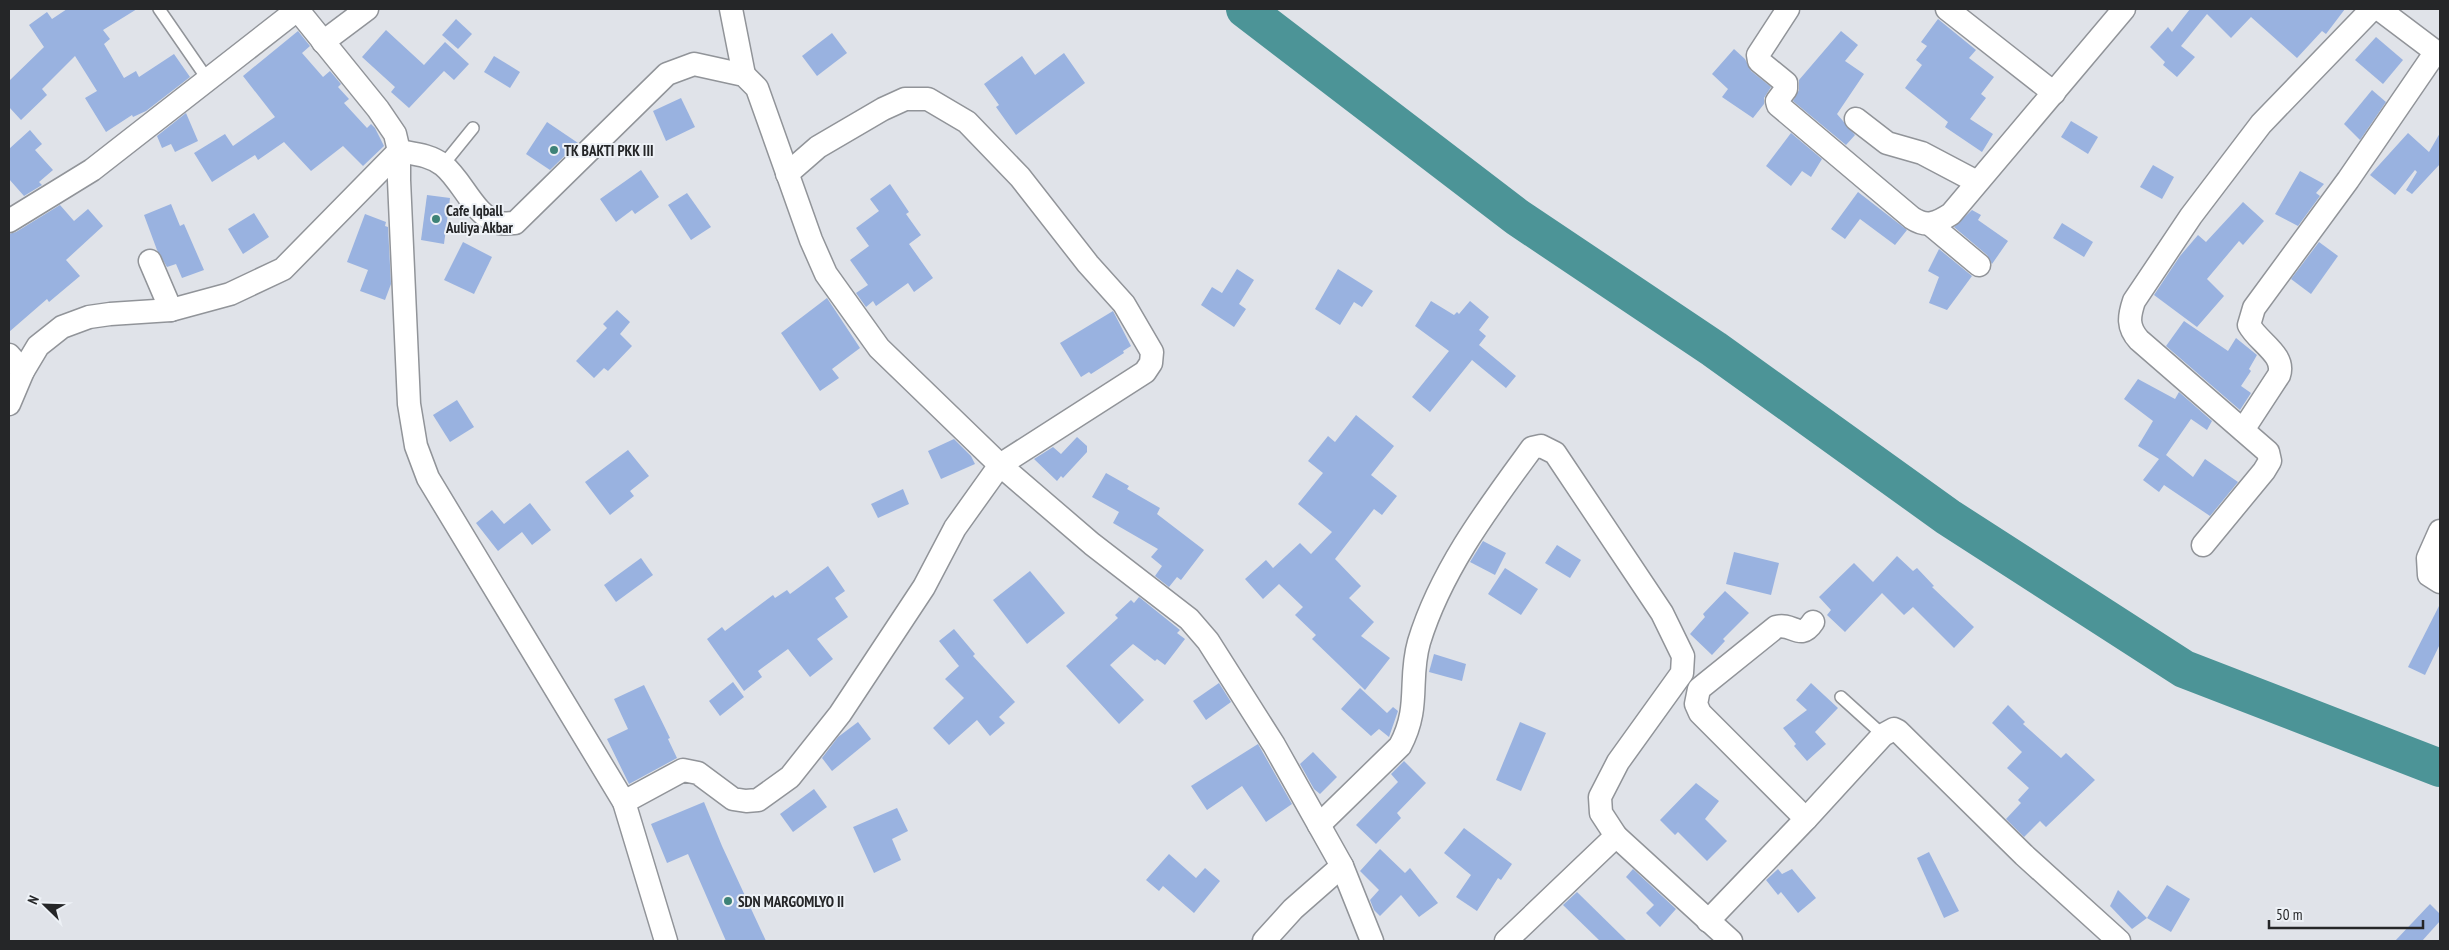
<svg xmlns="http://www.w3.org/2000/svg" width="2449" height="950" font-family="'PT Sans Narrow',sans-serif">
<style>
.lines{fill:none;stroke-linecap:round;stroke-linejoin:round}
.river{stroke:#4c9497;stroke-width:38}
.building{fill:#99b2e0}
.service-casing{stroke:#919499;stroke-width:14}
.minor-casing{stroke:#919499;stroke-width:25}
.service{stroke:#fff;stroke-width:11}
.minor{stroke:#fff;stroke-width:22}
.poi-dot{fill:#3d8277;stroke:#edf1f6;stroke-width:2}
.labels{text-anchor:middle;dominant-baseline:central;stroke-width:4;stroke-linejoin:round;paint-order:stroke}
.poi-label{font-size:15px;font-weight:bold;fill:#252628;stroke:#edf1f6;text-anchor:start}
</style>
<rect width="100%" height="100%" fill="#e0e3e9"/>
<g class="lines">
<polyline class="river" points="1245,9 1517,217 1714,349 1948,517 2184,669 2440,768"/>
</g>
<g class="building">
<polygon points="67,9 137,9 103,30 110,39 104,44 124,78 136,71 139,77 174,54 190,77 146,111 133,117 132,115 106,132 85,98 97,91 75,56 42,89 47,95 21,120 9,107 9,81 44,47 29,25 47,12 52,19"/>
<polygon points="2190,9 2345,9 2326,34 2322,31 2297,58 2251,17 2231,38 2207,14 2181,46 2195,57 2177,77 2163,65 2165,62 2150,47 2168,27 2172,32"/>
<polygon points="456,19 472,34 458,49 442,35"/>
<polygon points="1938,19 1976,50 1969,58 1994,77 1981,94 1986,98 1970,119 1993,134 1982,152 1945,127 1948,122 1905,88 1922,65 1916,60 1927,46 1921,42"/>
<polygon points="386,30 424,65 445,42 469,64 454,80 444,71 409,108 391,92 395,87 362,57"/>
<polygon points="298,31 310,46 302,53 323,77 330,71 341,84 338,87 349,99 344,103 367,128 371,124 375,128 384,146 363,166 343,146 311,171 284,142 258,160 255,155 212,182 194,153 225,134 233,146 275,117 243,76"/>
<polygon points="1841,31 1858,45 1845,61 1864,74 1837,114 1855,135 1846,145 1793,101 1799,90 1799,80"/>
<polygon points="832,33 847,53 817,76 802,56"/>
<polygon points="2376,37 2403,60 2383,84 2355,60"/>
<polygon points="1734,49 1745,59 1751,71 1771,87 1764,98 1764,104 1753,118 1722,97 1728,89 1712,74"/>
<polygon points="1064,53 1085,83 1016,135 996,107 999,105 984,84 1022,56 1035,75"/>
<polygon points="494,56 520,72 510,88 484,72"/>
<polygon points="2372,90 2386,102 2360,140 2344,124"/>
<polygon points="681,98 695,127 666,141 653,111"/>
<polygon points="186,113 198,141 175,152 171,144 162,148 157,136"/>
<polygon points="2071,121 2098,137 2088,154 2061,137"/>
<polygon points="547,122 578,143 550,170 526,154"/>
<polygon points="30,130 42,144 35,150 53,170 39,182 42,185 24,196 9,179 9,149"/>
<polygon points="1791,133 1822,159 1811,177 1802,171 1791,186 1766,166"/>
<polygon points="2408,133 2429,152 2440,133 2440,164 2412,194 2406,190 2417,172 2415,170 2395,195 2370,175"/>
<polygon points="2153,165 2174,177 2162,199 2140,187"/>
<polygon points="641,170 659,197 635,214 632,210 616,222 600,199"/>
<polygon points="2300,171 2324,184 2316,193 2320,196 2298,226 2275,214"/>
<polygon points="890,184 909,212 906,214 921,235 909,244 933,278 914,292 908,283 876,306 873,301 866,307 856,293 868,285 850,260 869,246 856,228 879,211 870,199"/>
<polygon points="1858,192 1907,230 1895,245 1860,219 1845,239 1831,229"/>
<polygon points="687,193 711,227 691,240 668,205"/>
<polygon points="427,195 450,198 444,244 421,240"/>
<polygon points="2243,202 2264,221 2243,245 2239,241 2207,279 2224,296 2197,327 2154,295 2180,256 2198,235 2206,242"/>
<polygon points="171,204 180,226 184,224 204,270 182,278 176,264 167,267 157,250 144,215"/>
<polygon points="60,205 74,221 88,209 103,226 66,260 80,276 49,302 47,299 9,332 9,234 16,232"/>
<polygon points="1972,210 1981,215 1978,220 2008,241 1992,264 1987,255 1954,227"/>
<polygon points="254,213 269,237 243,254 228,229"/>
<polygon points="365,214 386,222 385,226 388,227 391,284 385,300 360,291 368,270 347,262"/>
<polygon points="2062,223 2093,242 2084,257 2053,238"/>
<polygon points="463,242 492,257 474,294 444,280"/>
<polygon points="2319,242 2338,256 2311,294 2291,279"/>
<polygon points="1939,249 1972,276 1947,310 1929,303 1939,277 1928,271"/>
<polygon points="1237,269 1254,280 1239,304 1246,309 1234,327 1201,305 1212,287 1222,293"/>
<polygon points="1338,269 1373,291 1362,307 1354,302 1340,325 1315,309"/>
<polygon points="827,298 860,348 832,369 839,378 820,391 781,333"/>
<polygon points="1431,301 1454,315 1457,312 1459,314 1470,301 1489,317 1479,330 1486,336 1479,345 1516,376 1506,388 1472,360 1430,412 1412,397 1449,351 1415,326"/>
<polygon points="617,310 630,322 620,334 632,346 608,371 604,368 594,378 576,361 607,328 603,324"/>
<polygon points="1113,311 1131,346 1123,351 1124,353 1091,374 1089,372 1081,377 1060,343"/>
<polygon points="2184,321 2228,351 2236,338 2257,355 2249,369 2251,371 2241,386 2251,393 2240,410 2166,346"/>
<polygon points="2138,379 2175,399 2179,392 2212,421 2207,430 2191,419 2166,455 2193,477 2205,459 2238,482 2210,516 2164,485 2159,492 2143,480 2159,459 2138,446 2153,421 2124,399"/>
<polygon points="457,400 474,427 450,442 433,415"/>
<polygon points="1356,415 1394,446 1371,475 1397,496 1382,515 1374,509 1335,559 1361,586 1349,598 1374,622 1361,636 1390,658 1365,690 1312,639 1316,635 1295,615 1303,607 1279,584 1263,599 1245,579 1266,560 1273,568 1300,543 1311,554 1332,532 1298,504 1323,473 1308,461 1328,436 1335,442"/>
<polygon points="1077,437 1087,446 1087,452 1063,478 1061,476 1057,481 1034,459 1053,447 1061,454"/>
<polygon points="954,439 971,456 975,464 941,479 928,451"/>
<polygon points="628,450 649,476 630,491 634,496 610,515 585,482"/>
<polygon points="1106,473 1129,486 1127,489 1160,508 1157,514 1204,550 1181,580 1177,577 1169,587 1155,576 1162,566 1151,557 1158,549 1113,523 1119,512 1092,497"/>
<polygon points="903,489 909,504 878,518 871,504"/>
<polygon points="530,503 551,530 532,545 522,532 498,551 476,523 492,510 504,524"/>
<polygon points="1483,541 1506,553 1495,575 1470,562"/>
<polygon points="1557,545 1581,560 1570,578 1545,563"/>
<polygon points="1734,552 1779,563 1771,595 1726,584"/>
<polygon points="1897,556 1913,571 1917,568 1934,586 1932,587 1974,627 1954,648 1913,607 1904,615 1882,593 1845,632 1827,615 1831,610 1819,597 1854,563 1873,582"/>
<polygon points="641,558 653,575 616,602 604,585"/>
<polygon points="828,566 845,591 835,598 848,617 817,639 833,659 810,677 788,649 758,671 762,677 744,691 707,639 722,627 725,631 773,595 775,598 787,590 790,594"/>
<polygon points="1505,568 1538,589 1521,615 1488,594"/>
<polygon points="1030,571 1065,613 1027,644 993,600"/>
<polygon points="1725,591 1749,613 1723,639 1725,641 1712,655 1690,634 1705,617 1703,614"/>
<polygon points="1139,597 1180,630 1177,633 1185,639 1165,665 1157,659 1155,661 1133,644 1110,665 1144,700 1119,724 1066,666 1118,618 1115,615 1131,600 1134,603"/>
<polygon points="2440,604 2440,644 2425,675 2408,667"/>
<polygon points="954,629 975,654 973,656 1015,702 999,717 1005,723 990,736 977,720 949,745 933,728 964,698 945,679 959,666 939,641"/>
<polygon points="1434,654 1466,664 1462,681 1429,672"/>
<polygon points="733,682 744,697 720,716 709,701"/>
<polygon points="1219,683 1231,702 1206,720 1193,701"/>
<polygon points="1811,683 1838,708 1815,732 1826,744 1807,761 1794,746 1796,744 1783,728 1807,710 1796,700"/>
<polygon points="644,685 670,738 668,739 677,758 629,784 607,739 628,729 614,699"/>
<polygon points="1360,688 1387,713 1393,707 1398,711 1389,737 1379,729 1371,736 1341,709"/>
<polygon points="2008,705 2025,722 2023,724 2061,758 2066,753 2095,780 2046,827 2040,821 2024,837 2006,819 2021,803 2018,800 2029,788 2007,768 2022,752 1992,723"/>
<polygon points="858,722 871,739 832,771 822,758 838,737"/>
<polygon points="1520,722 1546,733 1521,791 1496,780"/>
<polygon points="1258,744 1292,804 1266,822 1242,786 1207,810 1191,786"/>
<polygon points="1313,752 1337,777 1320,794 1314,789 1300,764"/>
<polygon points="1404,761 1426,783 1397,813 1401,818 1376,844 1356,825 1398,782 1391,774"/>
<polygon points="1696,783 1719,801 1705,819 1727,841 1707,861 1678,832 1675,835 1660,820"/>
<polygon points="814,789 827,807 793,832 780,814"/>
<polygon points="704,802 722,846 766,941 726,941 688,854 667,863 651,824"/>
<polygon points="897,808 908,831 892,839 901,860 874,873 853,827"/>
<polygon points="1464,828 1512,864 1501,880 1498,878 1477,911 1456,897 1471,875 1444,853"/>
<polygon points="1380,849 1405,873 1410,868 1438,903 1419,917 1401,895 1380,916 1374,910 1370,900 1379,890 1360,871"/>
<polygon points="1929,852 1959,911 1944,918 1917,858"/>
<polygon points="1169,854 1196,878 1205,868 1220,881 1194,913 1163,886 1159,891 1146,880"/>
<polygon points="1633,869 1676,909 1660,927 1646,913 1654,905 1626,877"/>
<polygon points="1778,869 1782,874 1792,869 1816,898 1798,913 1781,892 1778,895 1766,880"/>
<polygon points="2167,885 2190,899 2171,932 2147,918"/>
<polygon points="2118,890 2147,918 2132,929 2110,906"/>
<polygon points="1577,892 1627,941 1600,941 1563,905"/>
<polygon points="2430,904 2440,914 2440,921 2422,941 2395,941"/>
</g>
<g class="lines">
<g class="service-casing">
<g id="service">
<polyline points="159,9 208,80"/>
<polyline points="443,165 473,128"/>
<polyline points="1841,697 1883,735"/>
</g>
</g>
<g class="minor-casing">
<g id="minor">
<polyline points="297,9 378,109 395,134 399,151 399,180 409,404 416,446 428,478 624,802 666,941"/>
<polyline points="731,9 744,75"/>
<path d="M1788,9L1758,55L1759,61L1786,83V89L1777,101L1778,105L1912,218C1927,228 1937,223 1951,214L2124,9"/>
<polyline points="1947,9 2054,93"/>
<polyline points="2379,9 2440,55"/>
<polyline points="323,42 367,9"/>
<polyline points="1856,119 1887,143 1922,153 1977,182"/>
<polyline points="9,221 92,170 297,10"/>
<polyline points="1931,225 1979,265"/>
<polyline points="150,261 171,310"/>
<polyline points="9,355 23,371"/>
<path d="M9,404L23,371L38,346L62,327L89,317L110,314L171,310L230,294L283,269L399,151C415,154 430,155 443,165C463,181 474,216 499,223C504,224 510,223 515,223L667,74L694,64L744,75L757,88L811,240L826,274L879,348L1000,465L1092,544L1189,619L1208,641L1274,745L1342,866L1372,941"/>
<path d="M2243,430L2279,375C2286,355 2258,342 2249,325L2254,308L2348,180L2435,53"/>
<polyline points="2440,531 2428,558 2429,575 2440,582"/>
<path d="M2203,545L2264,471L2270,461L2268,452L2139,340C2127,327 2129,316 2134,301L2191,216L2261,124L2372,9"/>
<polyline points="624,802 683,770 698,773 733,799 746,801 758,800 790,777 840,714 924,587 955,528 1000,465 1145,372 1151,363 1152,352 1124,304 1088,264 1020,177 967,122 928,99 905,99 883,109 818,147 787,174"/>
<path d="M1806,819L1700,713L1696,704L1699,689L1776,627C1793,622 1800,642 1813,622"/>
<path d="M1319,825L1400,746C1421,707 1408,680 1419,642C1441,570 1488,508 1532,448L1541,446L1555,453L1662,613L1683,656L1682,673L1618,762L1600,797L1601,813L1616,836L1731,941"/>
<polyline points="1708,921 1806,819 1883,735 1894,729 1898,731 2024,855 2119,941"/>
<polyline points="1264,941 1293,909 1342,866"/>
<polyline points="1506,941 1616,836"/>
</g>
</g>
<use href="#service" class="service"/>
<use href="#minor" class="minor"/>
</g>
<g class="poi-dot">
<circle cx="554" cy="150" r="5"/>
<circle cx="436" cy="219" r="5"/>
<circle cx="728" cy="901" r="5"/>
</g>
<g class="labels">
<g class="poi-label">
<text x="564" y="150">TK BAKTI PKK III</text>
<text x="446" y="210">Cafe Iqball<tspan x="446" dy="17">Auliya Akbar</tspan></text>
<text x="738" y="901">SDN MARGOMLYO II</text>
</g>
</g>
<rect width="2449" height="950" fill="none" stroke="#252628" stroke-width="20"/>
<g transform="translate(45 905) rotate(293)" stroke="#edf1f6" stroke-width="4" paint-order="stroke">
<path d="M0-4L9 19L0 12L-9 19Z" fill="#252628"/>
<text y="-8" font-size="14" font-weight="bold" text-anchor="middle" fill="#252628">N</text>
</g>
<path d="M2269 920v8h154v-8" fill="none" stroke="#252628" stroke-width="2.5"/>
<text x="2276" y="920" font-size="15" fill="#252628" stroke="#edf1f6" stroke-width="4" paint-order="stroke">50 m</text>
</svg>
